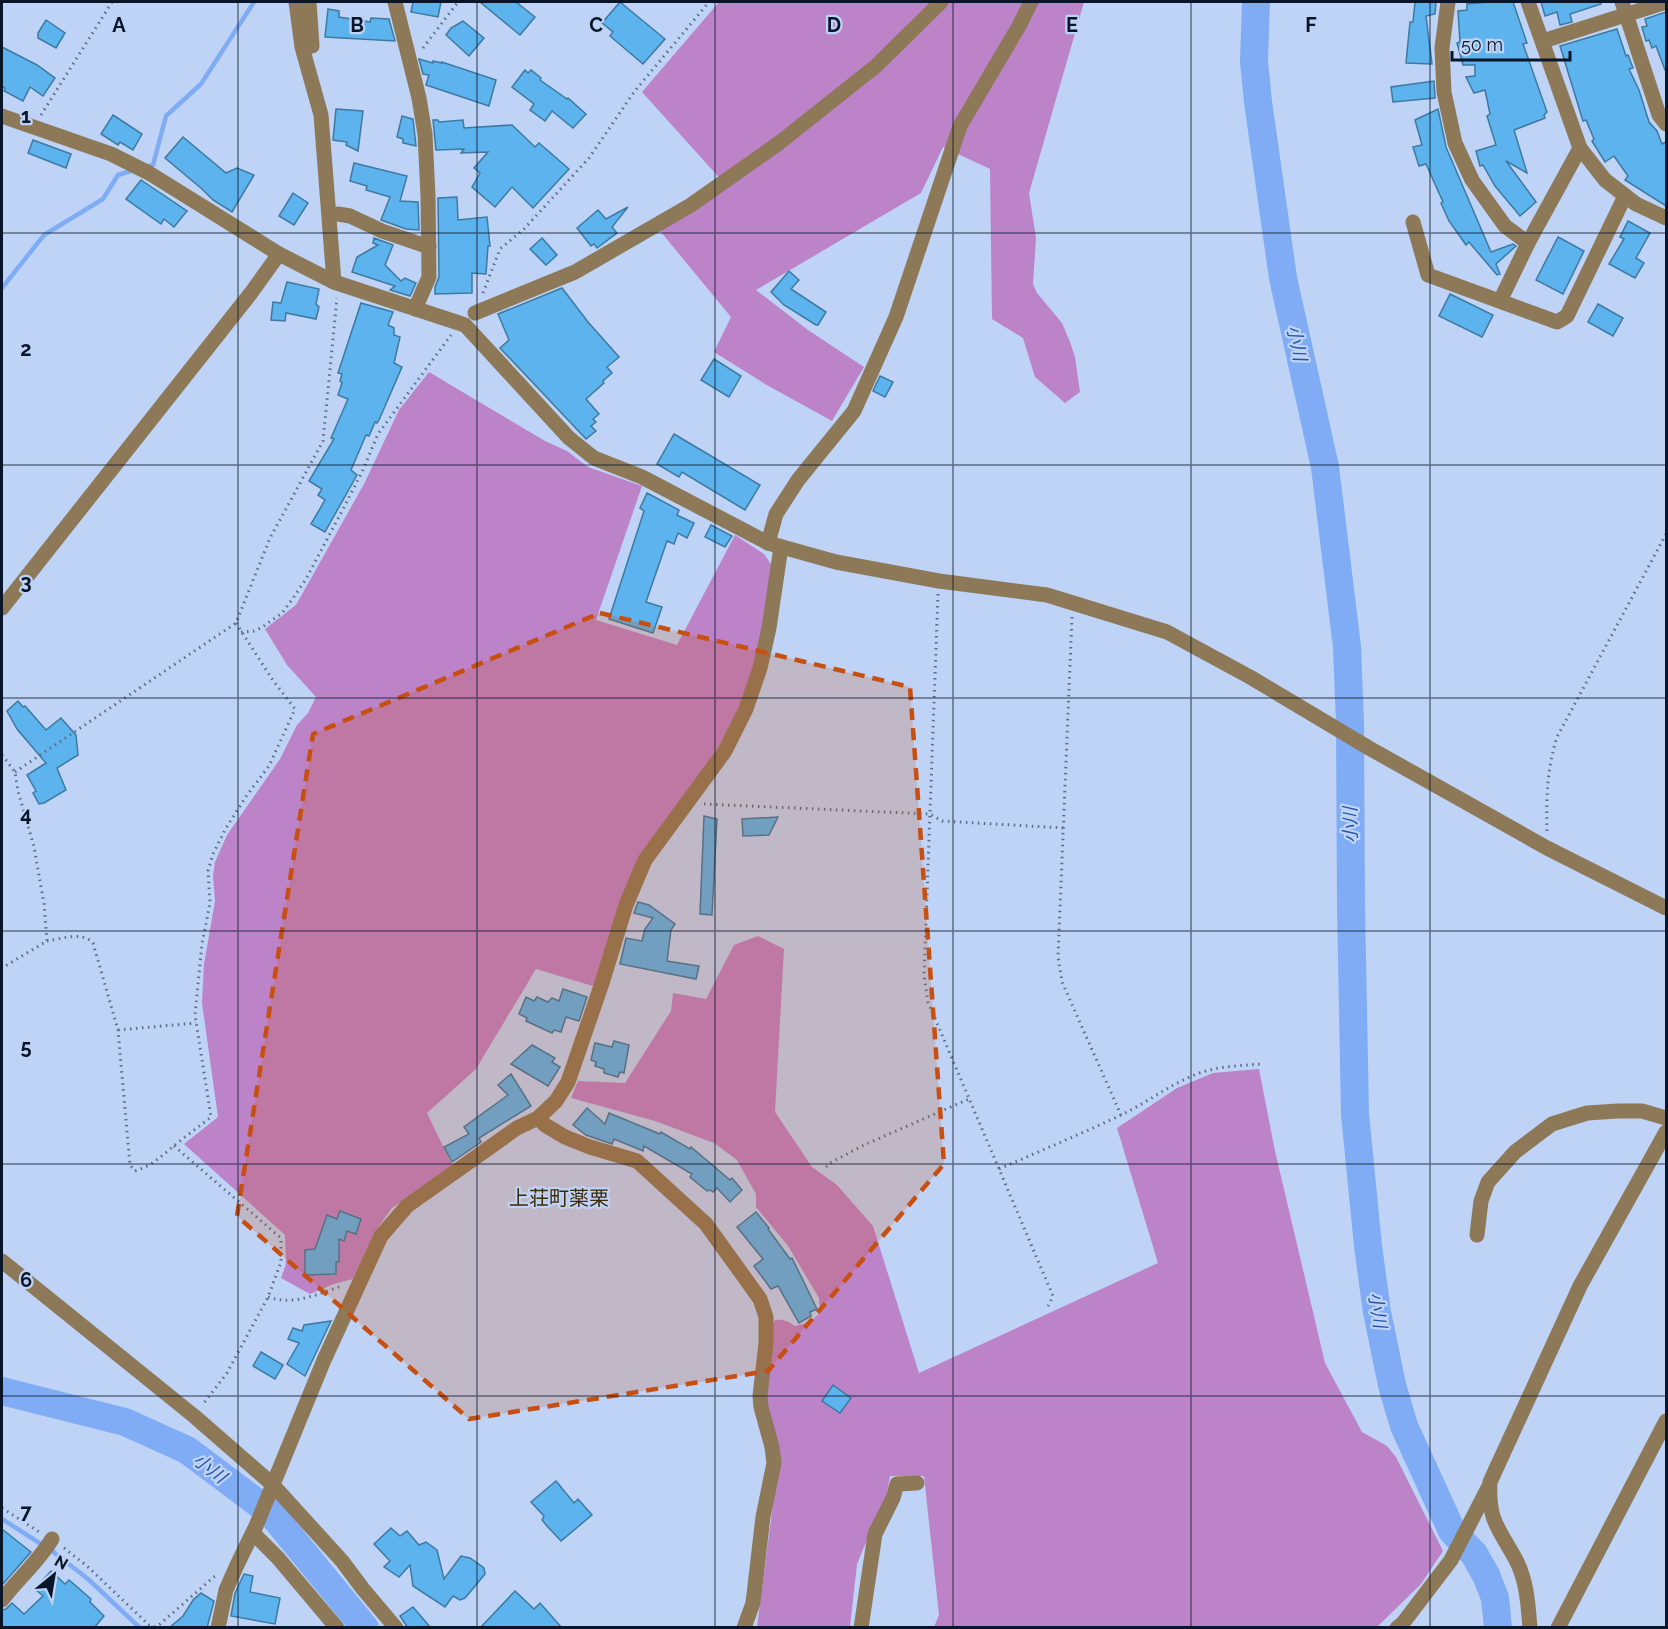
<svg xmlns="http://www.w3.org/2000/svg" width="1668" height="1629" font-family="Raleway,'Noto Sans JP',sans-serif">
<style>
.forest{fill:#bd83c9}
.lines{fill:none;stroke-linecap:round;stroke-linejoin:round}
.stream{stroke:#7facf5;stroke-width:4.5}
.river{stroke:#7facf5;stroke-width:28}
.building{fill:#5db3ed;stroke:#3d79a1;stroke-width:1.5}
.path{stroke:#5d6d87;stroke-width:3;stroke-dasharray:1.5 4.5;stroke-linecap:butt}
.minor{stroke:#8d7958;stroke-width:15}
.marked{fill:#c74f10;fill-opacity:0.2;stroke:#c74f10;stroke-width:4.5;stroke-dasharray:12 8;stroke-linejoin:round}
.grid{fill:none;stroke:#091529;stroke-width:1.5;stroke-opacity:0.55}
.labels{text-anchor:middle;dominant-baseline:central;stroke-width:4.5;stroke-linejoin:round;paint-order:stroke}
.water-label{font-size:18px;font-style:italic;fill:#2053a8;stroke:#bed3f5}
.quarter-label{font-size:20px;fill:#3d2a02;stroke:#bed3f5}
.grid-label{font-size:20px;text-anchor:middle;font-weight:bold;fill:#091529;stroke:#bed3f5;stroke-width:4.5;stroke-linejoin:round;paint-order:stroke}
</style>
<rect width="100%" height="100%" fill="#bed3f5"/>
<g class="forest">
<polygon points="719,2 1084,2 1029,193 1036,238 1033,284 1037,293 1062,323 1070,342 1075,357 1080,392 1065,403 1035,377 1023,338 992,319 990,169 943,147 921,193 756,290 808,330 864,367 832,421 765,384 714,352 731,317 656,226 724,183 642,92"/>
<polygon points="429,372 545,441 567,451 588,467 642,486 596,620 677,645 735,535 764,554 773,567 769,602 748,686 726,737 667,822 596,987 536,969 476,1069 427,1113 453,1167 392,1208 379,1226 353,1279 334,1284 310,1294 281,1278 286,1264 285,1235 184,1144 218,1117 202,1003 204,964 215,901 213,876 215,862 227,835 280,759 297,725 308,713 316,697 287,665 265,629 296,605 364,484 399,410"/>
<path d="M758,936L784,949L775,1112L812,1167L837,1185L873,1226L919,1373L1158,1263L1117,1128L1177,1088L1213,1073L1259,1069L1275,1151L1325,1363L1362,1432L1387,1446L1396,1457L1443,1551L1421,1584L1377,1627H934L939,1615L924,1476H890L884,1509L867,1540L857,1564L850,1627H757L779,1459L765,1402L773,1324L775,1320C784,1319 788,1321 795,1326L810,1322L820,1312L819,1298L788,1246L756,1207V1194L737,1160L714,1143L655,1121L571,1098L578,1081L625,1083L671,1011L673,993L706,999L734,945Z"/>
</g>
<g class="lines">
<g class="stream">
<polyline points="145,167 153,165 166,116 201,84 254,2"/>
<polyline points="2,288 44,235 103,199 118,175 134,170"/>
<polyline points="2,1519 52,1551 88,1579 140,1628"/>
</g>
<g class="river">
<polyline points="1256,2 1254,61 1258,102 1283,278 1325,467 1347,647 1350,723 1351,906 1355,1114 1368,1246 1377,1312 1392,1385 1404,1426 1452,1531 1474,1554 1486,1575 1495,1598 1498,1628"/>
<polyline points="2,1391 125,1422 187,1450 271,1513 365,1628"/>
</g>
</g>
<g class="building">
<polygon points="413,2 441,2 438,17 411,12"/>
<polygon points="480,2 516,2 535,17 520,35"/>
<polygon points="620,2 665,39 643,64 610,36 613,32 602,23"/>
<polygon points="1415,2 1436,2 1435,14 1426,16 1432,64 1406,63 1410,22 1413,22"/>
<polygon points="1489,2 1513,2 1527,43 1523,44 1547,112 1544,115 1545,118 1514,130 1527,173 1506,161 1536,202 1520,216 1495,186 1483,165 1480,166 1476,151 1496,145 1487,116 1490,114 1485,90 1474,93 1466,77 1475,76 1475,65 1463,65 1457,43 1460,42 1458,11 1467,10 1467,4"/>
<polygon points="1541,2 1601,2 1601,4 1570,14 1572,22 1560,25 1557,12 1545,16"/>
<polygon points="328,9 339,11 339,17 370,22 371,18 389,19 395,41 325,37"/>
<polygon points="1666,12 1666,70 1665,70 1656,46 1652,48 1649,40 1646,41 1642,27 1647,26 1645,19"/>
<polygon points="46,20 65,33 56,48 38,38 38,33"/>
<polygon points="463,21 484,38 469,56 446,35 451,28"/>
<polygon points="1617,29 1626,56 1628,55 1633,68 1629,69 1639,90 1649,122 1657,131 1662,144 1666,142 1666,206 1625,180 1628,176 1614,156 1605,162 1592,141 1594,139 1586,120 1583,121 1560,46"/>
<polygon points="2,47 37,65 55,78 43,96 30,87 23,101 4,91 5,88 2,86"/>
<polygon points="419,59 433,63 433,61 442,63 442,62 496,80 489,106 426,85 429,75 423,74"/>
<polygon points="525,70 528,73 531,70 541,78 540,80 567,99 568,98 586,114 573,128 552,111 545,121 530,110 534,104 512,87"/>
<polygon points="1434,81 1435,98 1393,102 1391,87"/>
<polygon points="336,109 363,111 358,151 346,145 347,142 333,140"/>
<polygon points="1438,109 1446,147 1491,252 1513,244 1516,246 1496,264 1500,274 1497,275 1469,242 1466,245 1449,221 1441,203 1443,202 1426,164 1419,166 1413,147 1422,145 1415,120"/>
<polygon points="113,115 142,134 133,150 120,142 118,145 101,134"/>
<polygon points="402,116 413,119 416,146 403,143 403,139 397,137"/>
<polygon points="433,120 438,120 439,122 463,120 464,128 512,125 535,147 539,143 569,169 533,208 512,187 495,207 472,187 480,173 474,168 488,152 461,153 464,149 436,150"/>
<polygon points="183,137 226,173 237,168 254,175 232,212 213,200 202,189 165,158"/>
<polygon points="33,140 71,154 66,168 28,153"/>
<polygon points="354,163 407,176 400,201 418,202 419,230 406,229 381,220 390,197 366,190 367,186 350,181"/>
<polygon points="141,180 187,211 174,227 164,219 161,224 126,199"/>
<polygon points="293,193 308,203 294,225 279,216"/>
<polygon points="457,197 458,220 487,217 490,246 488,246 486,274 472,273 472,293 435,294 435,287 439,277 438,198"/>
<polygon points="628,207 612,227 617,233 597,248 594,244 591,246 577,228 598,210 606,219"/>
<polygon points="1628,221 1650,233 1636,258 1644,263 1635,278 1609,264 1624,239 1620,237"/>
<polygon points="1558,237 1584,251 1563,294 1536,280"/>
<polygon points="374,238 393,245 385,265 401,281 405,278 416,283 410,296 390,290 395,286 352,272 357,257 378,245 373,243"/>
<polygon points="542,238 557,255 546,265 530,249"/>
<polygon points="789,271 799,280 791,289 826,312 818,325 816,325 784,305 771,292"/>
<polygon points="287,282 319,289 316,304 319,307 316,319 286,313 285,321 271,320 273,302 281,303"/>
<polygon points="562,288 588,322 619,357 607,367 612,373 603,381 604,383 586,399 599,414 593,419 596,422 591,426 596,431 586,439 500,348 509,340 498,314"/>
<polygon points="1450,294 1493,315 1482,337 1439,316"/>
<polygon points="361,303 393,312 388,325 394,328 394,335 400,337 394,363 402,367 379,420 377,423 375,422 369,436 366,435 351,470 357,475 325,532 311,524 325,500 318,495 322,489 309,481 334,439 331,438 348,399 338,395 342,383 340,381 342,374 338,373"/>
<polygon points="1598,304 1623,318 1613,336 1588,322"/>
<polygon points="714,359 741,376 729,397 701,380"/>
<polygon points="880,376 893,382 885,397 873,391"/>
<polygon points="674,434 760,485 745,510 682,472 679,477 657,464"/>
<polygon points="647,493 679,510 677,515 694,523 687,538 678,533 674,544 667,541 646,602 662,607 653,633 609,619 644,511 640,508"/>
<polygon points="711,525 732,536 725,547 705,537"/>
<polygon points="18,701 23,707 25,706 46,730 61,718 76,735 78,755 57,768 66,790 44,803 39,804 33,793 36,791 27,775 46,763 17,729 7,711"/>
<polygon points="704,816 717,819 712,915 700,914"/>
<polygon points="778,817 769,835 743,836 742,819"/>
<polygon points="638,902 649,905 675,924 671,930 667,961 699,966 696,979 620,964 626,938 642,941 645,929 653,918 634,913"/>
<polygon points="563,989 587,997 579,1021 566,1017 561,1032 554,1030 552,1033 526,1021 527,1018 519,1014 526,997 534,1001 537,997 548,1002 552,998 559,1001"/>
<polygon points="614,1041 629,1045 624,1073 620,1072 618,1077 604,1073 604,1069 595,1066 596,1062 591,1060 595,1043 612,1047"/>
<polygon points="532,1045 555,1058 552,1062 560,1067 548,1086 511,1064"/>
<polygon points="511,1074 531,1106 479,1138 481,1142 452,1162 444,1147 469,1134 464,1127 508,1095 498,1085"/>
<polygon points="587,1108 605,1124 609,1113 660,1134 661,1132 690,1149 691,1147 730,1180 732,1178 742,1190 730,1202 717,1188 713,1192 710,1190 707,1191 690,1177 692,1174 644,1146 643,1151 614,1139 612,1144 586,1135 573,1125"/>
<polygon points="340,1211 361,1219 356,1234 347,1231 344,1241 339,1239 339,1262 336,1262 336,1274 305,1275 305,1250 315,1249 327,1215 337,1219"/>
<polygon points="756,1212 769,1228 768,1229 790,1259 792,1258 817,1309 810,1312 811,1316 799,1323 778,1286 771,1289 754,1266 763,1259 737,1227"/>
<polygon points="331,1321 305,1376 287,1364 299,1343 288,1339 293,1328 302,1331 304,1325"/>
<polygon points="261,1352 283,1365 275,1379 253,1366"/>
<polygon points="833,1385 851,1398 840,1413 822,1401"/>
<polygon points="556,1481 574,1503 578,1499 592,1515 561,1541 547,1526 542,1520 544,1516 531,1502"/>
<polygon points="391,1528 400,1536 407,1531 419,1545 426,1542 437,1550 444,1579 461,1556 470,1558 484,1568 485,1574 465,1598 460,1600 453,1596 445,1607 413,1586 410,1565 399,1577 384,1567 390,1561 374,1544"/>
<polygon points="2,1529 31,1552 2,1585"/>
<polygon points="51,1571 65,1584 69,1580 91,1599 90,1602 104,1616 94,1628 2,1628 2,1610 6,1609 12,1603 24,1614 43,1596 35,1589"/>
<polygon points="244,1574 253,1576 250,1592 280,1598 275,1624 231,1616 235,1593"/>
<polygon points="515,1591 534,1609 540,1603 562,1628 480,1628"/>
<polygon points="201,1593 214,1601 207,1628 169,1628 183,1616 193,1600"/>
<polygon points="413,1607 431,1628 408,1628 400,1616"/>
</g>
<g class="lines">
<g class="path">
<polyline points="423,48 458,2"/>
<polyline points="41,115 112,2"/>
<polyline points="483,293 500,249 524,229 589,158 634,92 709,2"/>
<polyline points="938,594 924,976 928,1002 1053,1296 1048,1306"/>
<polyline points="1072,617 1058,957 1062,982 1121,1115"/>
<polyline points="241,632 254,631 261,628 282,613 291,601 306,579 342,511 362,472 378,434 451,335"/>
<polyline points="2,755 15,772 18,791 34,847 44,904 47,941 2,968"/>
<polyline points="15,772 236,623 270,538 323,441 337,298"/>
<polyline points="704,804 930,814 942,821 1064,828"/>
<path d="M1547,831C1546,798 1547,769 1557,737L1666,534"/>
<path d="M47,941C61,939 83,931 93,943L118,1030L130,1165L135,1171C155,1165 164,1153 180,1141C190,1133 201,1125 211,1117L195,1015L202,944L210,903L208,871L213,854L226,828L247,795L269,766L295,709L272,679L236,623"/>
<polyline points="118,1030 196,1023"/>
<polyline points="174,1146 281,1238 281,1262 268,1297 227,1373 203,1404"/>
<polyline points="826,1167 830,1163 864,1145 969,1099"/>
<path d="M999,1169C1040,1151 1081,1134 1121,1115C1147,1103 1170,1084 1197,1074C1217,1066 1239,1066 1260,1064"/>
<path d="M268,1297C295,1306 317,1294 342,1286"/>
<polyline points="2,1508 41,1533"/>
<polyline points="64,1548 87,1566 149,1625 154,1627 160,1624 215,1576"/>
</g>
<g class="minor">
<polyline points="296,2 302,47 321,115 334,282"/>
<polyline points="309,2 312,46"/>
<polyline points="395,2 419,98 425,134 428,196 429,277 415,309"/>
<polyline points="1448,2 1442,48 1444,92 1455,143 1472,180 1505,226 1528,243"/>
<polyline points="1528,2 1580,148 1605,180 1636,204 1666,218"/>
<polyline points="1622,2 1659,115 1666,124"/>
<polyline points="1543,41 1666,2"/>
<polyline points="2,116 111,154 149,173 279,254 334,282 465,325 569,438 594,458 642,477 768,543 836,562 939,581 1047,595 1167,632 1250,677 1369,748 1547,848 1666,908"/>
<polyline points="338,214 350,216 382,231 429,247"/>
<polyline points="1413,222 1428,275 1557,322 1567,316 1625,196"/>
<polyline points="1500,301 1528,243 1580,148"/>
<polyline points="475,313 575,272 691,205 779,143 876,66 941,2"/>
<polyline points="768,543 776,514 798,480 854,411 896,317 960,126 1019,26 1031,2"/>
<polyline points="2,608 251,293 279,254"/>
<polyline points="538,1118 545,1125 565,1137 590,1147 637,1161 706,1224 760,1299 766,1317 766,1343 760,1396 761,1407 772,1447 774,1463 763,1517 753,1603 744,1628"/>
<polyline points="1477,1235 1481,1201 1488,1182 1515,1152 1552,1124 1587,1113 1618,1111 1642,1111 1666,1118"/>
<polyline points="2,1261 194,1416 272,1484 342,1561 363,1589 396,1628"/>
<polyline points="253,1533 278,1558 337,1628"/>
<path d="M2,1600C18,1579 38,1562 52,1539"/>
<polyline points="218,1628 226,1590 237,1565 256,1526 324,1360 381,1236 407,1206 517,1128 538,1118 556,1101 568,1082 602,983 626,905 645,860 725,751 746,709 760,668 769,628 781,547"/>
<polyline points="861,1628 875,1534 893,1498 897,1484 917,1483"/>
<polyline points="1397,1628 1403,1623 1451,1560 1488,1488"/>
<path d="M1530,1628C1528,1605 1527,1581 1516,1560C1499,1528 1488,1522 1490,1482L1580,1286L1666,1132"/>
<polyline points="1558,1628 1666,1421"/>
</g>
</g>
<path class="marked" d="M600,613L910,687L944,1164L768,1371L469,1419L237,1216L313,734Z"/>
<path class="grid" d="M238,2V1628M477,2V1628M715,2V1628M953,2V1628M1191,2V1628M1430,2V1628M2,233H1666M2,465H1666M2,698H1666M2,931H1666M2,1164H1666M2,1396H1666"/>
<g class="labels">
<g class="water-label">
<text transform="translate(1297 343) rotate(78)">小川</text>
<text transform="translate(1350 825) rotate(-91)">小川</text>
<text transform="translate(1378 1310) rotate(81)">小川</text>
<text transform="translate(210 1468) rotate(37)">小川</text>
</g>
<g class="quarter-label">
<text x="559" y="1198">上荘町薬栗</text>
</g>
</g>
<g class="grid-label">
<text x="119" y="32">A</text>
<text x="357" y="32">B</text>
<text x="596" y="32">C</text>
<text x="834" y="32">D</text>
<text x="1072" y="32">E</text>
<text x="1311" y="32">F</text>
<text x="26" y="123">1</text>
<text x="26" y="356">2</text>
<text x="26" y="589">3</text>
<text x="26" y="821">4</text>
<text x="26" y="1054">5</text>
<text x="26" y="1287">6</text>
<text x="26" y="1519">7</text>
</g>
<rect width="1668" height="1629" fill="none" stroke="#091529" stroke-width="6"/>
<g transform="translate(54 1575) rotate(30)" stroke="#bed3f5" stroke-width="4.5" paint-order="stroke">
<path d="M0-4.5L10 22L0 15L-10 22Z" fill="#091529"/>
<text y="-9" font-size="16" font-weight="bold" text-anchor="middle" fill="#091529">N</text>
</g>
<path d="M1452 51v9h118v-9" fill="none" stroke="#091529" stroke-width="3"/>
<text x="1461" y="51" font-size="18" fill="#091529" stroke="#bed3f5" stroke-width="4.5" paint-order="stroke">50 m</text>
</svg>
